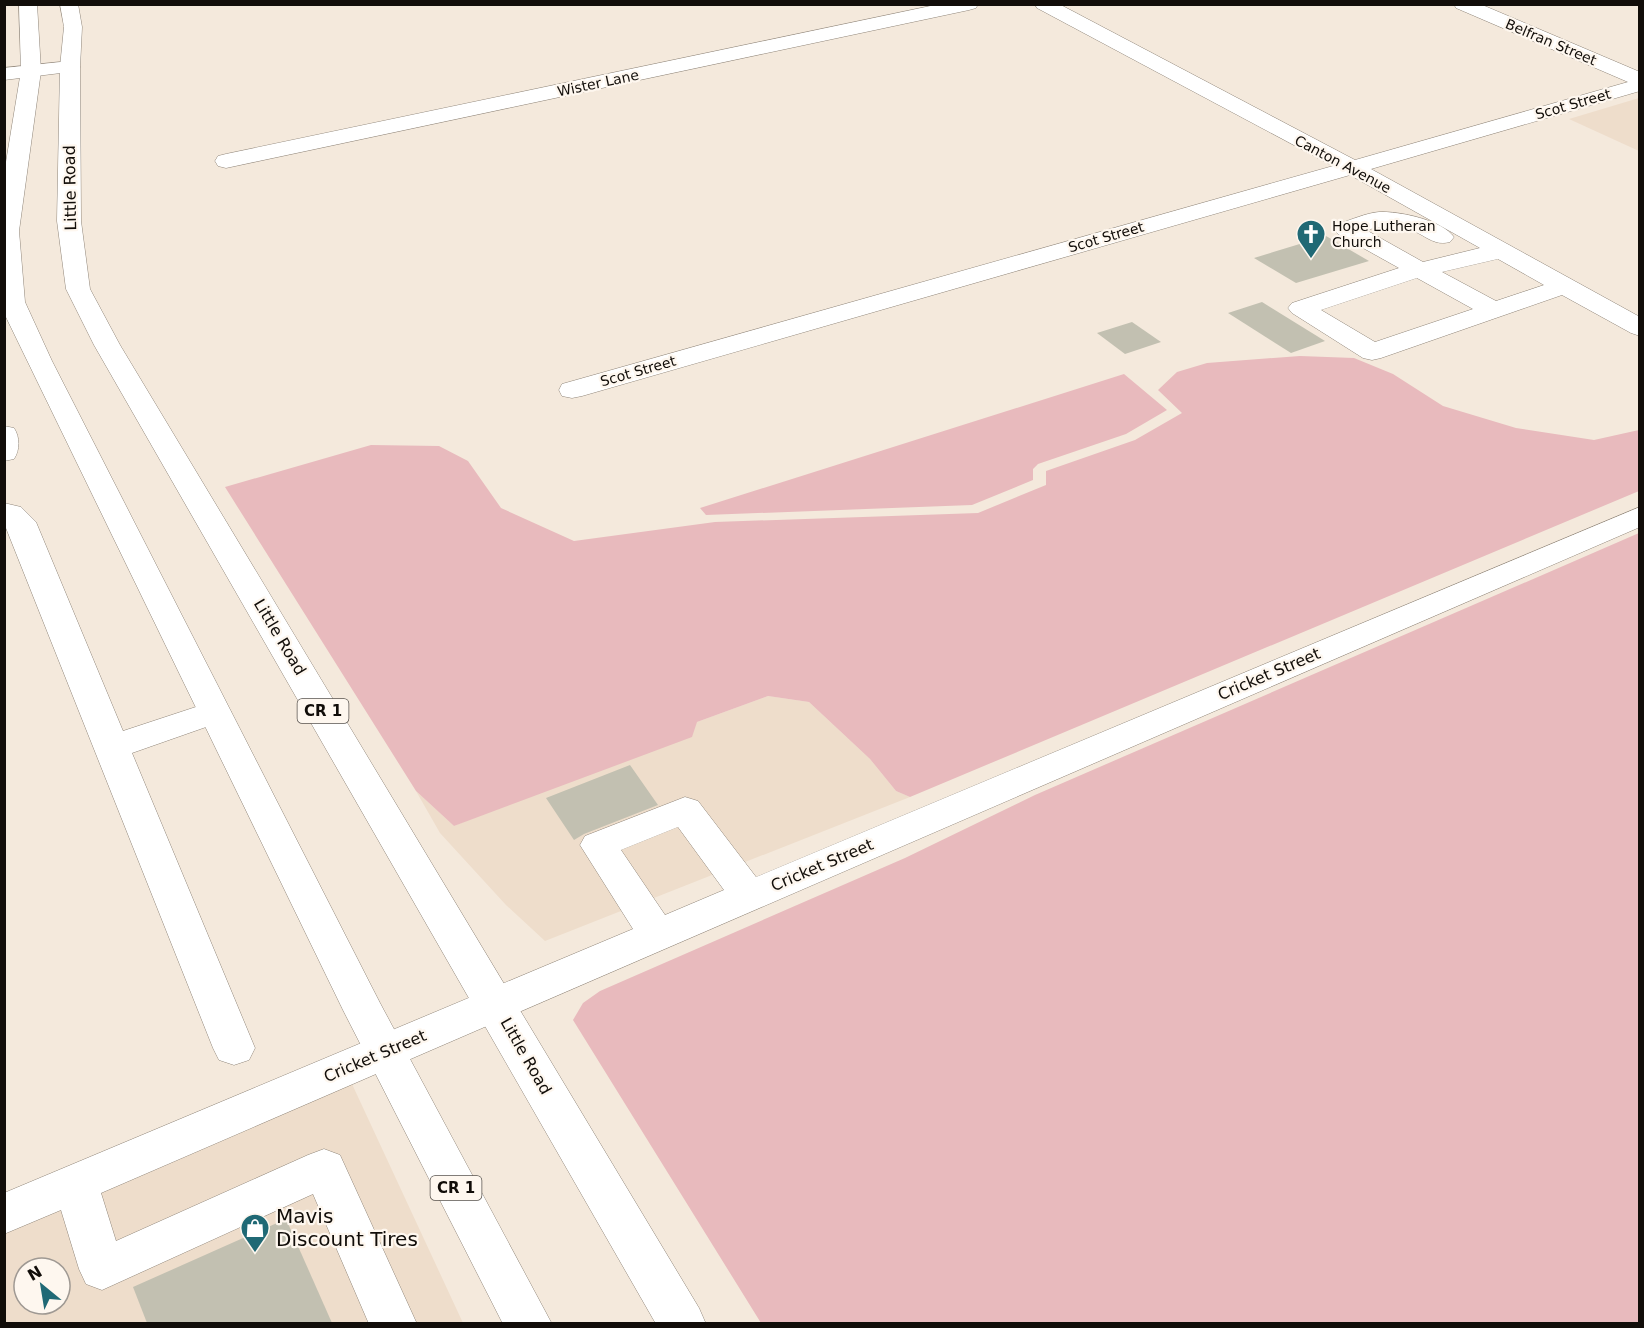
<svg xmlns="http://www.w3.org/2000/svg" width="1644" height="1328" font-family="'DejaVu Sans',sans-serif">
<style>
.built{fill:#eeddcb;fill-rule:evenodd}
.green{fill:#e8babd}
.building{fill:#c2c0b1}
.lines{fill:none;stroke-linecap:round;stroke-linejoin:round}
.minor-casing{stroke:#90867a;stroke-width:1}
.major-casing{stroke:#90867a;stroke-width:1}
.minor{fill:#fff;fill-rule:evenodd}
.major{fill:#fff;fill-rule:evenodd}
.labels{text-anchor:middle;dominant-baseline:central;stroke-width:4.5;stroke-linejoin:round;paint-order:stroke}
.far-street-label{font-size:14px;fill:#110d09;stroke:#fef7ef}
.far-poi-label{font-size:14px;fill:#110d09;stroke:#fef7ef;text-anchor:start}
.shield{fill:#fef7ef;stroke:#58534e;stroke-width:1.5}
.shield-label{font-size:15px;font-weight:bold;fill:#110d09}
.street-label{font-size:16px;fill:#110d09;stroke:#fef7ef}
.near-poi-label{font-size:20px;fill:#110d09;stroke:#fef7ef;text-anchor:start}
</style>
<rect width="100%" height="100%" fill="#f4e9dc"/>
<g class="built">
<polygon points="1639,98 1639,151 1569,119"/>
<polygon points="768,696 809,702 870,759 896,791 910,797 545,941 506,905 440,833 416,791 454,826 697,722"/>
<path d="M352,1084L463,1323H5L4,1233ZM24,1268H60V1304H24Z"/>
</g>
<g class="green">
<polygon points="1300,356 1354,358 1393,374 1443,406 1516,428 1594,440 1639,430 1639,491 910,797 896,791 870,759 809,702 768,696 697,722 692,737 454,826 416,791 225,487 371,445 439,446 468,461 501,508 574,541 715,522 978,513 1046,485 1046,471 1135,440 1182,413 1158,390 1177,372 1207,363"/>
<polygon points="1124,374 1167,410 1126,434 1038,464 1033,469 1033,480 972,505 706,515 700,508"/>
<polygon points="1639,533 1639,1323 761,1323 573,1020 583,1003 600,991 905,858 1035,795"/>
</g>
<g class="building">
<polygon points="1326,236 1369,261 1296,283 1254,258"/>
<polygon points="1262,302 1325,341 1291,353 1228,313"/>
<polygon points="1132,322 1161,342 1125,354 1097,333"/>
<polygon points="630,765 658,805 584,834 574,840 546,798"/>
<polygon points="286,1219 332,1323 147,1323 133,1287"/>
</g>
<g class="lines">
<g class="minor-casing">
<g id="minor">
<polygon points="940,4 978,4 976,8 969,10 226,168 218,166 215,161 218,156 226,154"/>
<path d="M1035,4H1059L1355,160L1628,82L1456,8L1454,4H1480L1640,72V91L1371,169L1640,317V336L1631,333L1562,295L1381,358L1372,360L1363,358L1292,313L1288,308L1292,303L1399,268L1338,234L1334,229L1338,224C1351,220 1366,213 1379,212C1399,211 1442,220 1454,237L1450,242C1435,246 1427,237 1414,231C1399,225 1381,226 1366,230L1423,262L1480,248L1350,175L582,396L572,398L562,396L559,390L562,384L1333,166L1037,8ZM1498,259L1544,285L1496,301L1442,272ZM1417,278L1473,309L1375,342L1321,310Z"/>
<polygon points="70,61 77,63 80,67 77,71 4,80 4,68"/>
<path d="M4,426L14,428C20,437 20,450 14,459L4,461Z"/>
<polygon points="4,503 21,507 36,522 123,731 214,701 226,704 231,712 226,720 132,753 255,1048 249,1060 234,1065 219,1060 213,1048 4,523"/>
<path d="M1640,507V527L101,1193L116,1241L308,1155L324,1149L340,1155L417,1324H369L313,1194L102,1290L86,1284L79,1269L61,1210L4,1234V1193L633,929L580,845L585,836L685,797L698,801L756,877ZM678,827L724,890L665,915L621,850Z"/>
</g>
</g>
<g class="major-casing">
<g id="major">
<polygon points="19,4 37,4 41,71 19,231 25,302 52,361 380,1003 552,1324 503,1324 343,1010 4,313 4,174 21,71"/>
<polygon points="60,4 78,4 82,27 80,67 81,221 90,289 120,345 699,1308 706,1324 656,1324 94,345 66,289 57,221 60,67 64,27"/>
</g>
</g>
<use href="#minor" class="minor"/>
<use href="#major" class="major"/>
</g>
<defs>
<g id="church-pin" transform="scale(1.5)"><path d="M0 17L-7.5 6A9.5 9.5 0 1 1 7.5 6Z" fill="#206975" stroke="#fef7ef"/><path d="M-1.2-6h2.4v3.5h3.3v2.4h-3.3V6h-2.4V-.1h-3.3v-2.4h3.3Z" fill="#fff"/></g>
<g id="shop-pin" transform="scale(1.5)"><path d="M0 17L-7.5 6A9.5 9.5 0 1 1 7.5 6Z" fill="#206975" stroke="#fef7ef"/><path d="M-5-2.5h2.3a2.7 3.5 0 0 1 5.4 0H5L5.5 6h-11ZM-1.5-2.5h3a1.5 2.3 0 0 0-3 0Z" fill="#fff"/></g>
</defs>
<g fill-rule="evenodd">
<use href="#church-pin" x="1311" y="234"/>
<use href="#shop-pin" x="255" y="1228"/>
</g>
<g class="labels">
<g class="far-street-label">
<text transform="translate(1551 42) rotate(23)">Belfran Street</text>
<text transform="translate(598 83) rotate(-12)">Wister Lane</text>
<text transform="translate(1573 104) rotate(-16)">Scot Street</text>
<text transform="translate(1343 164) rotate(28)">Canton Avenue</text>
<text transform="translate(1106 237) rotate(-16)">Scot Street</text>
<text transform="translate(638 371) rotate(-16)">Scot Street</text>
</g>
<g class="far-poi-label">
<text x="1332" y="226">Hope Lutheran<tspan x="1332" dy="16">Church</tspan></text>
</g>
<g class="shield">
<rect x="297.5" y="699" width="51" height="24" rx="4.5"/>
<rect x="430.5" y="1176" width="51" height="24" rx="4.5"/>
</g>
<g class="shield-label">
<text x="323" y="711">CR 1</text>
<text x="456" y="1188">CR 1</text>
</g>
<g class="street-label">
<text transform="translate(70 188) rotate(-91)">Little Road</text>
<text transform="translate(280 637) rotate(59)">Little Road</text>
<text transform="translate(1269 674) rotate(-23)">Cricket Street</text>
<text transform="translate(822 865) rotate(-23)">Cricket Street</text>
<text transform="translate(375 1056) rotate(-23)">Cricket Street</text>
<text transform="translate(526 1056) rotate(60)">Little Road</text>
</g>
<g class="near-poi-label">
<text x="276" y="1216">Mavis<tspan x="276" dy="23">Discount Tires</tspan></text>
</g>
</g>
<rect width="1644" height="1328" fill="none" stroke="#110d09" stroke-width="12"/>
<g transform="translate(42 1286) rotate(330)"><circle r="28" fill="#fef7ef" stroke="#9f9993" stroke-width="1.5"/>
<path d="M0-4.5L10 22L0 15L-10 22Z" fill="#206975"/>
<text y="-9" font-size="16" font-weight="bold" text-anchor="middle" fill="#110d09">N</text>
</g>
</svg>
